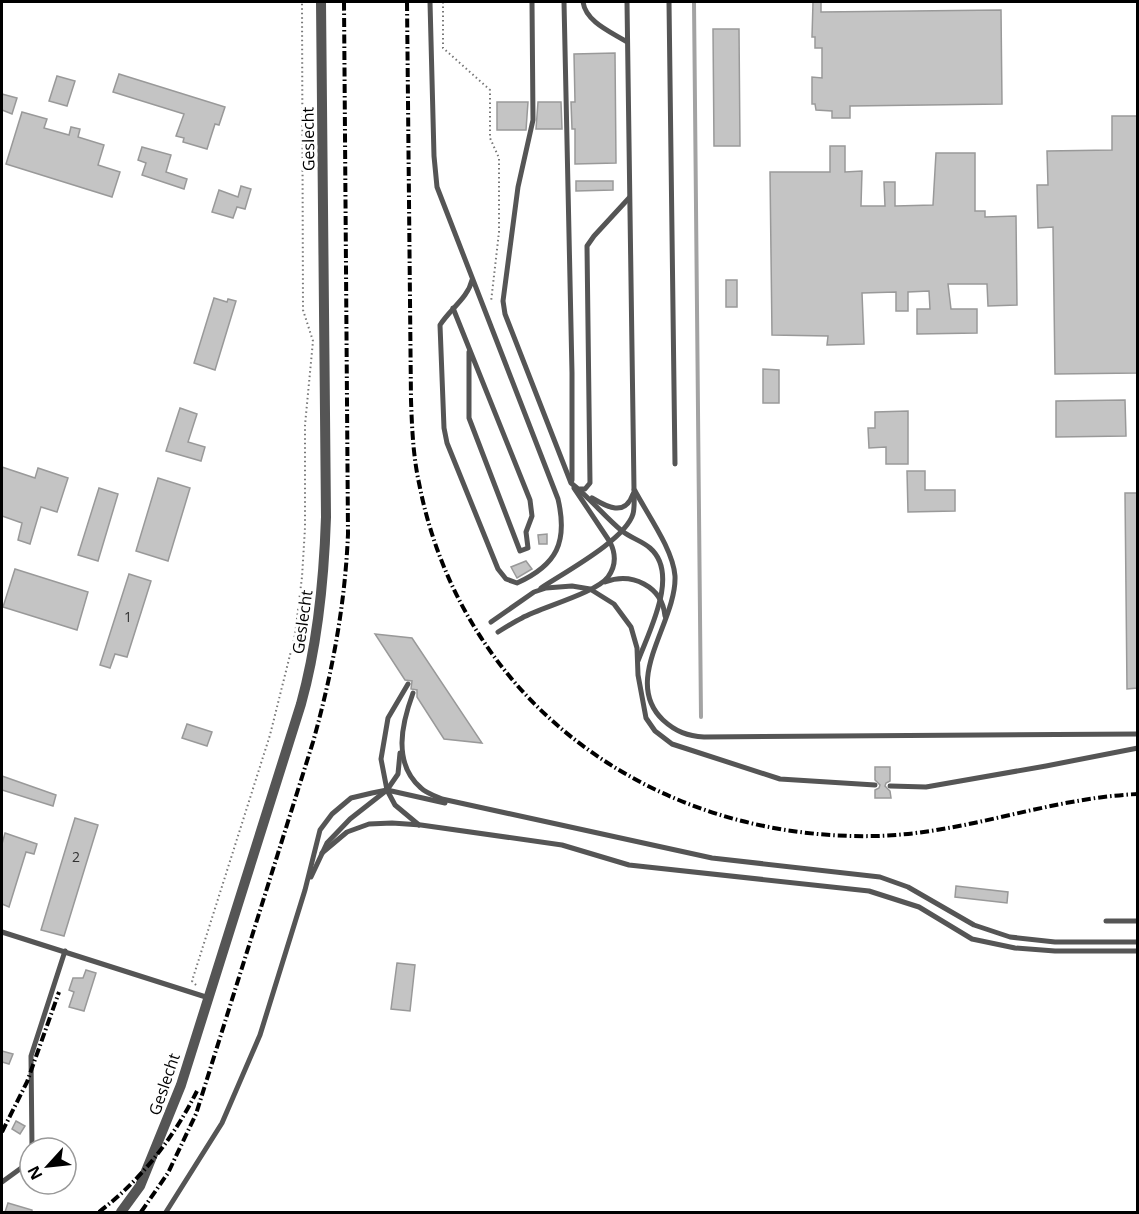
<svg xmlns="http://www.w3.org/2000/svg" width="1139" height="1214" font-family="'Open Sans',sans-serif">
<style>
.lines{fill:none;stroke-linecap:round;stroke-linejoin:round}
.stream{stroke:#a3a3a3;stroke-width:4}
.building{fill:#c4c4c4;stroke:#999;stroke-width:1.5}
.path{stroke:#777;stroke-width:2;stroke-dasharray:1.5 3;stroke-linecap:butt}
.service{stroke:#555;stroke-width:5}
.minor{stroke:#555;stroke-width:10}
.rail{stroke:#000;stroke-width:4;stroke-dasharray:9 3 1.5 3;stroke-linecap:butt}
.labels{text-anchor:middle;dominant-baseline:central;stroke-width:6;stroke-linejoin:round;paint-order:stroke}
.number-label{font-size:14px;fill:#313131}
.street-label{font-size:16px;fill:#000;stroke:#fff}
</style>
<rect width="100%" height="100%" fill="#fff"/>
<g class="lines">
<polyline class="stream" points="694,2 701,717"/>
</g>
<g class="building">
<polygon points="813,2 821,2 821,12 1001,10 1002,104 850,106 850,118 832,118 832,111 816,110 815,104 812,104 812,77 822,78 822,48 815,48 815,37 812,37"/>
<polygon points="713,29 739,29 740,146 714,146"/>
<polygon points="615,53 616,163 575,164 575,129 572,129 571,102 575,102 574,54"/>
<polygon points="119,74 225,107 219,125 215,124 207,149 183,142 184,138 176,136 184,114 113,92"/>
<polygon points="57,76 75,81 67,106 49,101"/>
<polygon points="2,94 17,98 12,114 2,110"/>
<polygon points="497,102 528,102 526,130 497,130"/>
<polygon points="538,102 561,102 562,129 536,129"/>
<polygon points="22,112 47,119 44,128 69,135 71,127 80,129 78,137 104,145 98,165 120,172 112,197 6,164"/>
<polygon points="1112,116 1137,116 1137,373 1055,374 1053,227 1038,228 1037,185 1048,185 1047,151 1112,150"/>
<polygon points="830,146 845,146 845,172 862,171 861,206 885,206 884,182 895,182 895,206 933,205 936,153 975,153 975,211 985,211 985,217 1016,216 1017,305 988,306 987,284 948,284 951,309 977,309 977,333 917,334 917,309 930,309 929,291 908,292 908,311 896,311 896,292 862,293 864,344 827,345 828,336 772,335 770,172 830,172"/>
<polygon points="142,147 171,155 166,172 187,179 184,189 142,175 146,163 138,160"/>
<polygon points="576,181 613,181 613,190 576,191"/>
<polygon points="241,186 251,189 245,209 237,207 233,218 212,212 219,190 238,197"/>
<rect x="726" y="280" width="11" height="27"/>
<polygon points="214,298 227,302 228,299 236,301 215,370 194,363"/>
<polygon points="763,369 779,370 779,403 763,403"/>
<polygon points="1125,400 1126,436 1056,437 1056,401"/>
<polygon points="180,408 197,414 188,442 205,447 201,461 166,451"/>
<polygon points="908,411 908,464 886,464 886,447 869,448 868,428 875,428 875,412"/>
<polygon points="2,467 35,478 38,468 68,478 57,512 41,507 30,544 18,540 22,523 2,516"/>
<polygon points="907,471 925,471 925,490 955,490 955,511 908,512"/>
<polygon points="158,478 190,488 168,561 136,551"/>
<polygon points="99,488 118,494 98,561 78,555"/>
<polygon points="1125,493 1137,493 1137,688 1127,689"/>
<polygon points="547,534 547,544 539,544 538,535"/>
<polygon points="526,561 532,569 517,578 511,567"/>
<polygon points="15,569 88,592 77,630 3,607"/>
<polygon points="129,574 151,581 127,657 115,654 110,668 100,665"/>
<polygon points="375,634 412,638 482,743 444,739 417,697 417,690 411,689 412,681 405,680"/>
<polygon points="187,724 212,732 207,746 182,738"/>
<polygon points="875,767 890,767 890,781 886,783 885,786 890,791 891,798 875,798 875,790 879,788 880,785 875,780"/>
<polygon points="2,776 56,795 53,806 2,790"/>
<polygon points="75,818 98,825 64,936 41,930"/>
<polygon points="5,833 37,844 34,854 26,852 9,907 2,904 2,844"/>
<polygon points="956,886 1008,892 1007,903 955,897"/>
<polygon points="397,963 415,965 410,1011 391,1009"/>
<polygon points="86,970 96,973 84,1011 69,1007 74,992 69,990 73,978 83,978"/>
<polygon points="2,1051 13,1054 9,1064 2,1062"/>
<polygon points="16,1121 25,1126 20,1134 12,1129"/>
<polygon points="8,1203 32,1210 32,1212 5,1212"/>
</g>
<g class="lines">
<g class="path">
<polyline points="443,2 443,48 490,90 490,138 499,158 499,232 491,302"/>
<polyline points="196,985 192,981 270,735 295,635 302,577 305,528 305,425 313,341 303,310 302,2"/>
</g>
<g class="service">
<path d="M430,2L434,156L437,187L558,499C568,542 557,565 517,583L506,579L498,569L447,443L444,428L440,325C450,309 468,298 472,280"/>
<path d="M532,2L533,120L518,187L503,301L505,314L571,483C590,498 604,516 622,531C631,538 642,541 650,548C680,574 649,631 638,661"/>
<polyline points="564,2 572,373 572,480"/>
<path d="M583,2C586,22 611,32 627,42"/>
<path d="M627,2L634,489C647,514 673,549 675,576C677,622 621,680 663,720C676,732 688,736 704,737L1138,734"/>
<polyline points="669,2 675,464"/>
<polyline points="453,308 530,500 532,516 526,532 528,548 520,551 469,418 469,352"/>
<polyline points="580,489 585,489 590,483 587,246 594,236 629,198"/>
<path d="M592,498C607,507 625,517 633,494"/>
<path d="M605,582C632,572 662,586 665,616"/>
<path d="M541,588C565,572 625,540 633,514C635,506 634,497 634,490"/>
<polyline points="491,622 534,592 546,588 572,586 590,589 614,604 631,627 637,648 638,675 646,718 655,731 672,744 780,779 875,785"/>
<path d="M498,632C506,627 514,622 522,618C542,607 596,593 608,577C616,566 616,554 610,542L574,488"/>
<polyline points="408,684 388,718 381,759 387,790 395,805 419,825"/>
<path d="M413,693C402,723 392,763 421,788C426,793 435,796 442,799L712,858L880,877L908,887L974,925L1010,937L1055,942H1138"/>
<polyline points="890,786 926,787 1046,766 1138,748"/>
<polyline points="322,853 347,832 369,824 392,823 421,825 562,845 629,865 869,891 919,907 972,939 1015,948 1055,951 1138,951"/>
<polyline points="311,877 327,843 350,819 387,790 398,774 400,753"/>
<polyline points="1106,921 1138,921"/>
<polyline points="2,932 209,998"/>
<polyline points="32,1148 31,1056 65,951"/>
<polyline points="2,1182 24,1166 30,1158"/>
<polyline points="166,1212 222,1123 260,1035 305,890 320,830 332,814 351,798 372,793 387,790 445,803"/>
</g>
<path class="minor" d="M121,1212L140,1186L181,1085L301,704C318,643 324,580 326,517L321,2"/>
<g class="rail">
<path d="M407,2L411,400C412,428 413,455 419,483C462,704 655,841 876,836C965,834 1048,798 1138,794"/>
<polyline points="2,1132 27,1082 59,992"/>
<path d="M99,1212C141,1180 173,1139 197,1091"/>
<path d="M141,1212L168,1173L196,1114L313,742C332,674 345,606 348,534L344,2"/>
</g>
</g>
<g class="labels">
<g class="number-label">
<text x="128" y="616">1</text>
<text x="76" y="856">2</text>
</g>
<g class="street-label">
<text transform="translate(308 139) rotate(-91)">Geslecht</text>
<text transform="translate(302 622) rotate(-82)">Geslecht</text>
<text transform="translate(164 1084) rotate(-71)">Geslecht</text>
</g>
</g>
<rect width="1139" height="1214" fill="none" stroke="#000000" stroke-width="6"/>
<g transform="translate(48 1166) rotate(243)"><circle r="28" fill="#ffffff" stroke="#999999" stroke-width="1.5"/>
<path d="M0-4.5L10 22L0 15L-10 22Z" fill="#000000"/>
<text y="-9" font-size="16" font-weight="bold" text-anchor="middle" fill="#000000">N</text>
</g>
</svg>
